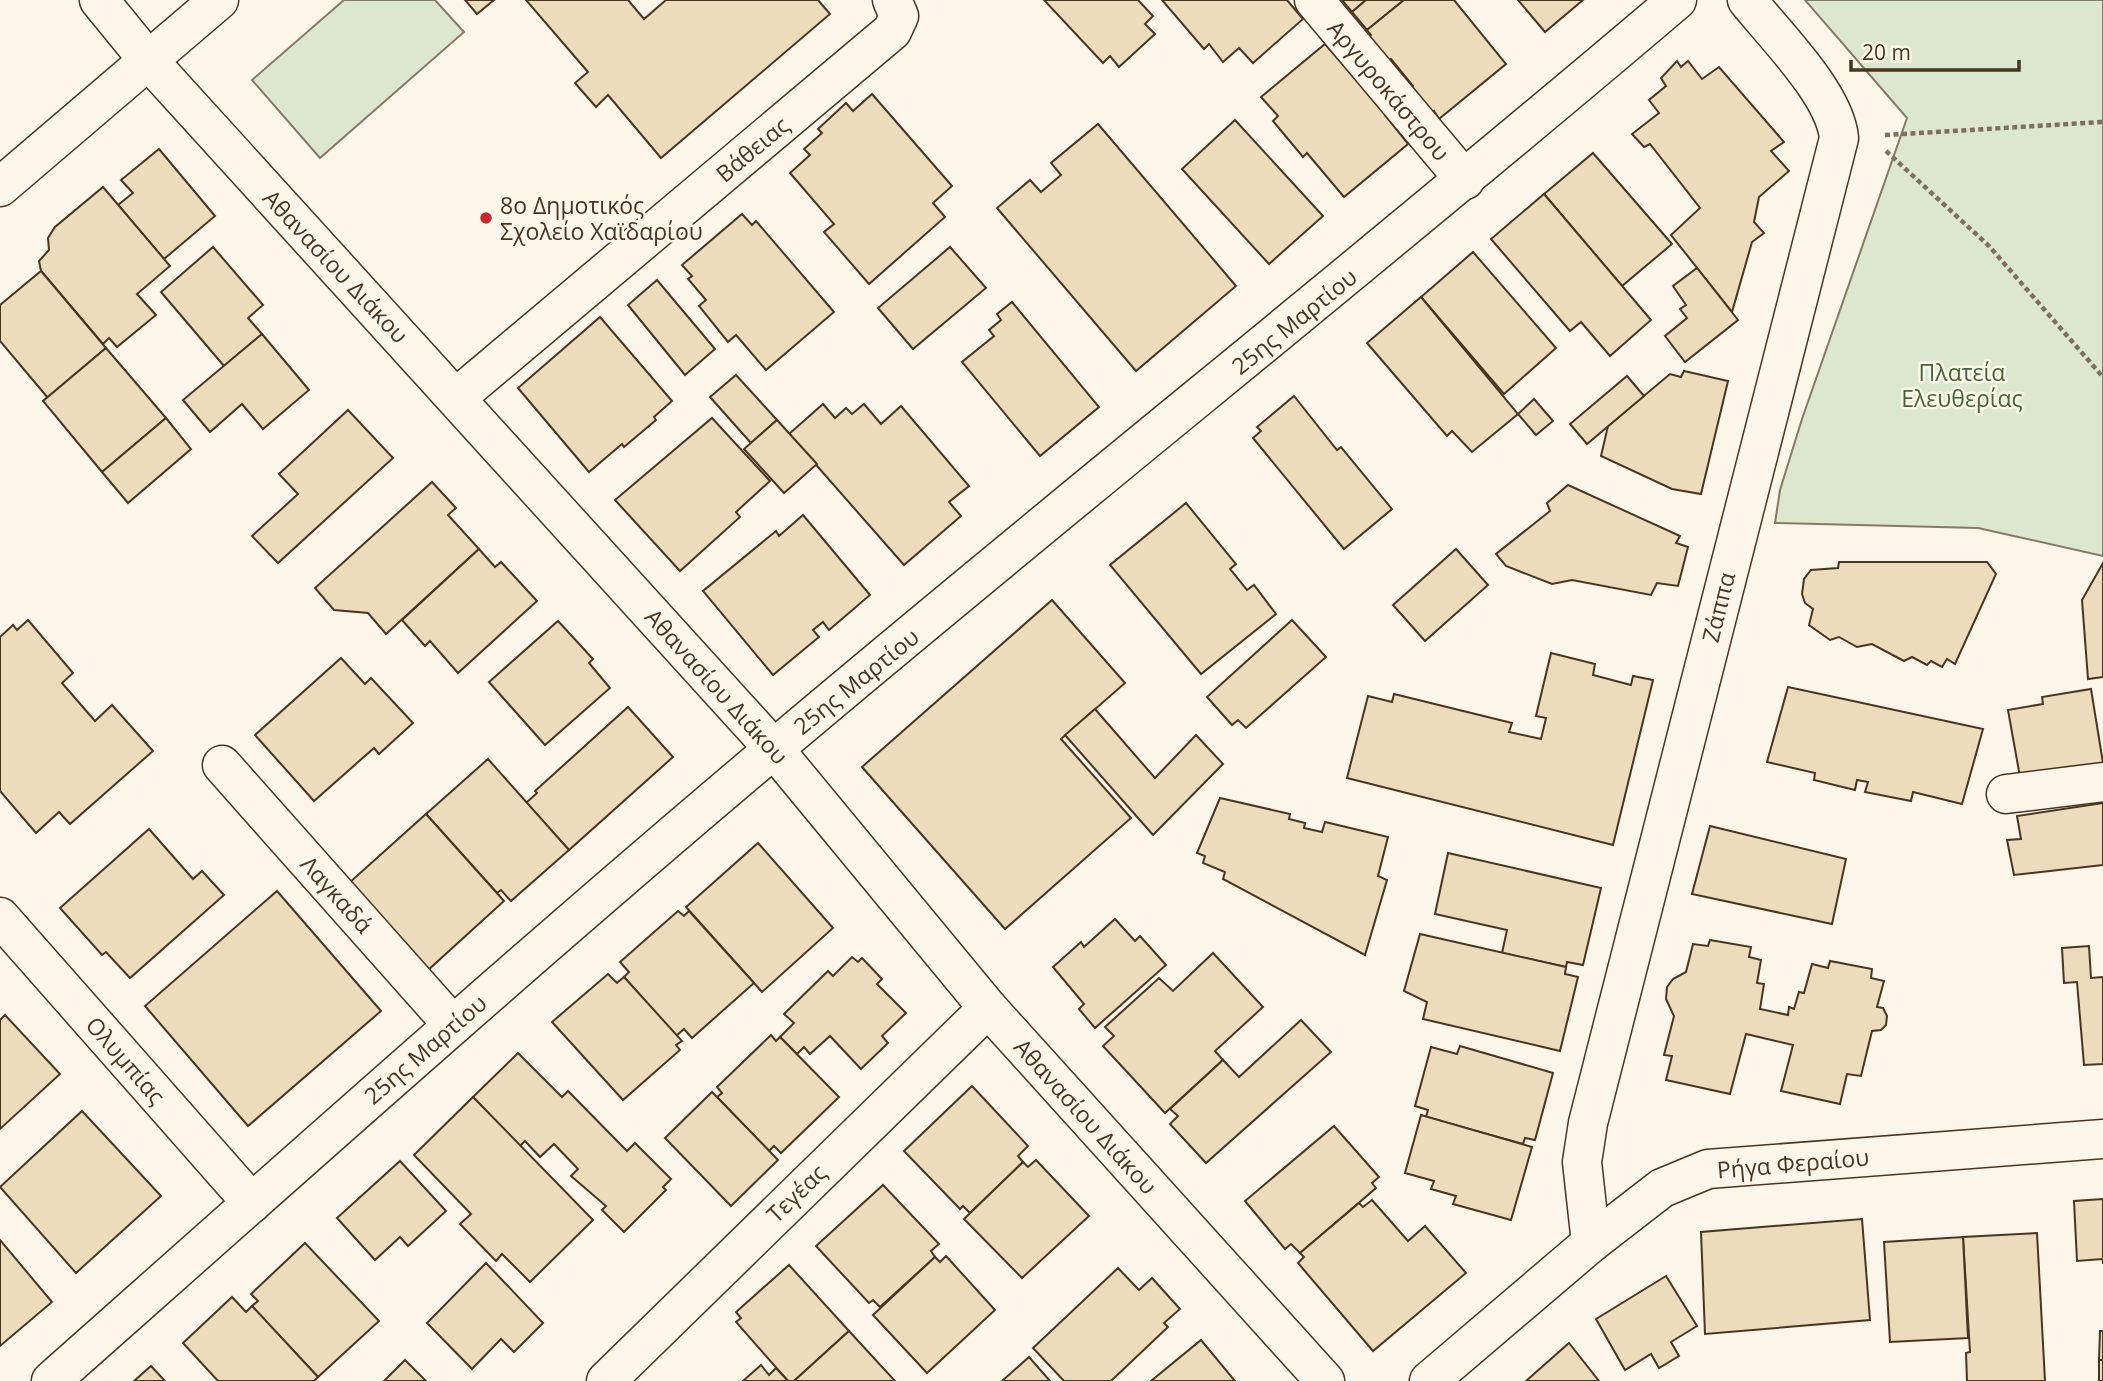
<svg xmlns="http://www.w3.org/2000/svg" width="2103" height="1381" font-family="'Open Sans',sans-serif">
<style>
.green{fill:#dce7d0;stroke:#887966;stroke-width:2}
.building{fill:#ecdcbc;stroke:#4a3520;stroke-width:2}
.lines{fill:none;stroke-linecap:round;stroke-linejoin:round}
.street-casing{stroke:#4a3520;stroke-width:41}
.path{stroke:#7f6f5c;stroke-width:4.5;stroke-dasharray:5 3.5;stroke-linecap:butt}
.street{stroke:#fbf6e9;stroke-width:38}
.poi-dot{fill:#c62828;stroke:#fbf6e9;stroke-width:2.5}
.labels{text-anchor:middle;dominant-baseline:central;stroke-width:5;stroke-linejoin:round;paint-order:stroke}
.street-label{font-size:23px;fill:#4a3520;stroke:#fbf6e9}
.poi-label{font-size:23px;fill:#4a3520;stroke:#fbf6e9;text-anchor:start}
.park-label{font-size:23px;fill:#436837;stroke:#fbf6e9}
</style>
<rect width="100%" height="100%" fill="#fbf6e9"/>
<g class="green">
<polygon points="344,0 435,0 464,32 320,158 252,80"/>
<polygon points="1805,0 2103,0 2103,556 1978,528 1775,523 1780,490 1802,419 1907,118"/>
</g>
<g class="building">
<polygon points="465,0 494,0 477,14"/>
<polygon points="526,0 628,0 644,19 666,0 818,0 830,14 661,158 608,95 596,107 575,83 588,72"/>
<polygon points="1044,0 1138,0 1153,16 1145,24 1155,34 1119,67 1110,56 1103,63"/>
<polygon points="1162,0 1287,0 1303,19 1253,63 1239,48 1223,62 1209,44 1204,49"/>
<polygon points="1342,0 1366,0 1352,12"/>
<polygon points="1366,0 1404,0 1367,30 1352,12"/>
<polygon points="1404,0 1454,0 1506,64 1439,119 1434,111 1429,115 1409,90 1413,86 1391,59 1386,64 1366,40 1371,35 1367,30"/>
<polygon points="1518,0 1583,0 1545,32"/>
<polygon points="1325,44 1353,76 1357,72 1390,110 1385,115 1408,144 1344,197 1307,153 1303,157 1273,121 1278,116 1261,97"/>
<polygon points="1677,61 1681,67 1688,61 1702,79 1719,67 1784,142 1771,151 1789,171 1759,197 1754,222 1764,233 1752,242 1732,312 1671,235 1700,208 1650,144 1644,147 1632,134 1659,113 1649,100 1666,86 1661,78"/>
<polygon points="872,94 952,186 933,203 945,217 869,284 824,232 834,224 790,173 810,155 804,149 822,133 818,129 846,103 853,111"/>
<polygon points="1235,120 1323,216 1269,264 1182,169"/>
<polygon points="1098,124 1236,286 1136,371 997,208 1030,180 1041,192 1061,175 1051,163"/>
<polygon points="159,149 215,216 164,259 118,205 133,193 121,180"/>
<polygon points="1593,153 1672,244 1622,286 1544,194"/>
<polygon points="103,187 170,266 137,294 156,315 117,347 109,338 103,344 41,271 39,261 49,250 48,238 55,227"/>
<polygon points="1544,194 1651,320 1610,356 1581,322 1570,331 1491,239"/>
<polygon points="742,214 752,225 756,221 834,312 766,370 736,335 728,342 699,306 706,300 688,279 692,276 682,265"/>
<polygon points="213,247 263,305 248,318 262,334 224,366 161,292"/>
<polygon points="950,247 986,288 913,349 878,308"/>
<polygon points="1473,252 1556,348 1504,394 1421,297"/>
<polygon points="1697,268 1738,320 1685,362 1665,336 1687,318 1680,309 1686,305 1673,286"/>
<polygon points="41,271 106,348 48,398 0,341 0,305"/>
<polygon points="657,280 715,349 685,375 628,305"/>
<polygon points="1421,297 1518,414 1472,452 1452,431 1447,436 1367,343"/>
<polygon points="1012,302 1099,407 1040,456 962,362 994,336 989,330 1001,320 997,314"/>
<polygon points="600,317 672,401 654,417 656,420 624,447 622,444 589,472 518,388"/>
<polygon points="262,334 309,390 263,429 242,404 210,432 183,400"/>
<polygon points="106,348 166,418 102,472 43,401"/>
<polygon points="1684,371 1728,381 1701,494 1672,489 1601,456 1608,426 1670,374 1681,377"/>
<polygon points="736,375 777,420 751,443 710,397"/>
<polygon points="1627,376 1644,396 1587,444 1570,424"/>
<polygon points="1294,396 1337,450 1341,447 1392,509 1344,549 1253,438 1261,431 1257,427"/>
<polygon points="1534,399 1553,421 1536,435 1518,414"/>
<polygon points="823,404 835,418 846,408 852,414 864,404 881,424 901,406 969,486 949,502 961,516 904,565 789,434"/>
<polygon points="348,410 393,458 278,563 252,536 298,494 279,474"/>
<polygon points="166,418 191,449 128,503 102,472"/>
<polygon points="712,418 770,481 736,512 740,517 680,571 615,500"/>
<polygon points="777,420 817,464 784,493 744,449"/>
<polygon points="432,482 456,508 448,515 479,549 386,634 368,613 334,610 315,588"/>
<polygon points="1568,485 1680,536 1676,543 1688,547 1678,586 1657,583 1651,595 1572,580 1552,584 1506,566 1496,554 1550,511 1547,503"/>
<polygon points="1186,503 1236,564 1230,569 1247,590 1254,585 1276,614 1201,674 1110,565"/>
<polygon points="803,515 870,595 829,630 823,622 813,630 819,637 773,675 703,591 776,531 779,536"/>
<polygon points="479,549 495,567 501,562 537,601 458,673 430,641 425,646 402,620"/>
<polygon points="1456,549 1488,585 1425,641 1393,605"/>
<polygon points="1839,562 1987,562 1996,574 1955,664 1947,659 1942,667 1931,661 1927,665 1912,657 1904,661 1872,644 1857,647 1839,637 1830,640 1809,625 1813,609 1805,603 1802,594 1804,579 1811,570 1838,568"/>
<polygon points="2103,563 2103,677 2088,679 2082,600"/>
<polygon points="1052,600 1125,683 1061,739 1131,818 1005,929 862,767"/>
<polygon points="28,620 73,673 62,683 95,721 112,705 153,751 70,824 59,812 36,833 0,791 0,637 13,625 17,630"/>
<polygon points="1292,620 1326,657 1246,728 1238,720 1232,725 1207,697"/>
<polygon points="558,621 593,659 589,663 610,688 545,745 489,682"/>
<polygon points="1551,653 1595,664 1593,675 1631,685 1633,676 1653,680 1613,845 1347,778 1368,696 1392,702 1394,694 1512,723 1509,732 1541,739 1546,718 1536,716"/>
<polygon points="341,658 365,684 371,678 413,723 379,754 374,748 314,801 255,735"/>
<polygon points="1788,687 1983,729 1962,804 1913,792 1911,801 1865,792 1868,782 1857,780 1855,790 1814,780 1815,773 1767,762"/>
<polygon points="2091,689 2103,763 2020,777 2008,710 2043,704 2042,697"/>
<polygon points="628,707 673,757 569,850 526,803 537,793 535,791"/>
<polygon points="1095,709 1155,778 1196,735 1223,764 1153,835 1065,735"/>
<polygon points="488,759 569,850 511,901 501,890 497,893 426,814"/>
<polygon points="1220,798 1290,814 1289,819 1305,823 1304,828 1322,832 1325,822 1388,837 1378,876 1387,880 1365,955 1223,879 1225,872 1203,863 1205,856 1197,853"/>
<polygon points="2103,803 2103,865 2014,875 2007,840 2021,839 2017,816"/>
<polygon points="426,814 504,901 427,971 349,883"/>
<polygon points="1710,826 1846,859 1832,924 1692,894"/>
<polygon points="149,829 193,879 202,871 224,895 130,978 106,952 102,955 60,908"/>
<polygon points="758,843 833,928 762,992 686,907"/>
<polygon points="1448,853 1601,888 1583,965 1567,962 1566,967 1502,953 1507,930 1435,914"/>
<polygon points="277,891 381,1011 248,1126 145,1006"/>
<polygon points="678,911 684,916 689,911 754,983 692,1038 684,1029 676,1036 624,977 629,972 620,962"/>
<polygon points="1115,919 1135,941 1140,936 1166,965 1095,1028 1079,1009 1084,1004 1053,967 1081,942 1084,947"/>
<polygon points="1420,934 1566,967 1565,974 1578,977 1560,1051 1423,1019 1427,1002 1404,991"/>
<polygon points="1710,940 1751,947 1749,957 1761,960 1757,983 1764,984 1760,1009 1788,1015 1789,1007 1794,1009 1799,992 1804,993 1812,964 1828,968 1830,961 1872,969 1871,978 1884,981 1877,1007 1883,1008 1887,1016 1886,1025 1881,1030 1872,1031 1861,1076 1847,1074 1840,1104 1781,1091 1793,1045 1746,1034 1730,1094 1666,1080 1672,1056 1664,1055 1674,1016 1666,999 1667,987 1673,979 1686,972 1693,944 1708,946"/>
<polygon points="2089,946 2091,978 2103,977 2103,1064 2084,1065 2077,982 2064,983 2062,948"/>
<polygon points="1213,953 1263,1007 1215,1051 1223,1060 1165,1113 1103,1046 1114,1036 1105,1027 1159,978 1173,991"/>
<polygon points="852,957 858,962 862,958 882,979 877,984 906,1013 882,1036 888,1043 861,1069 830,1036 810,1054 804,1047 797,1054 780,1037 794,1023 784,1014 828,971 833,976"/>
<polygon points="608,974 617,983 624,977 682,1041 676,1045 680,1050 623,1100 552,1022"/>
<polygon points="5,1015 60,1074 0,1129 0,1020"/>
<polygon points="1301,1020 1331,1052 1206,1163 1170,1124 1178,1116 1170,1109 1223,1060 1239,1077"/>
<polygon points="771,1035 776,1041 780,1037 839,1097 781,1153 774,1146 769,1151 717,1097 722,1093 717,1087"/>
<polygon points="1460,1046 1553,1073 1535,1140 1525,1138 1523,1144 1426,1117 1428,1110 1415,1106 1431,1047 1457,1054"/>
<polygon points="518,1053 562,1097 568,1091 627,1151 635,1143 671,1179 663,1187 666,1190 624,1232 602,1210 606,1206 571,1176 578,1169 554,1144 540,1157 525,1141 520,1146 473,1097"/>
<polygon points="972,1086 1028,1146 1018,1156 1023,1162 970,1213 963,1206 960,1209 904,1151"/>
<polygon points="712,1092 778,1160 731,1206 665,1138"/>
<polygon points="473,1097 593,1220 530,1282 502,1254 496,1261 460,1224 471,1214 414,1155"/>
<polygon points="82,1111 161,1196 76,1273 0,1187"/>
<polygon points="1421,1115 1532,1147 1511,1220 1453,1204 1456,1196 1431,1189 1434,1181 1405,1173"/>
<polygon points="1334,1126 1379,1177 1372,1183 1376,1188 1300,1253 1291,1244 1285,1249 1245,1201"/>
<polygon points="1036,1160 1089,1216 1022,1278 964,1219 1023,1162 1028,1167"/>
<polygon points="400,1161 446,1211 408,1246 400,1237 375,1260 337,1218"/>
<polygon points="883,1185 939,1244 931,1251 935,1257 880,1307 873,1300 869,1303 816,1246"/>
<polygon points="2103,1199 2103,1264 2103,1259 2077,1261 2074,1201"/>
<polygon points="1372,1200 1408,1241 1425,1226 1466,1273 1373,1351 1298,1263 1304,1257 1300,1253 1359,1203 1363,1207"/>
<polygon points="1862,1219 1870,1320 1705,1334 1701,1232"/>
<polygon points="2037,1233 2045,1381 1967,1381 1966,1353 1970,1352 1963,1237"/>
<polygon points="1963,1237 1968,1338 1890,1342 1884,1242"/>
<polygon points="0,1240 52,1302 0,1346"/>
<polygon points="305,1243 379,1321 318,1377 252,1306 258,1301 251,1294"/>
<polygon points="946,1256 995,1310 927,1373 873,1315 935,1257 940,1262"/>
<polygon points="486,1263 543,1323 514,1352 501,1339 472,1369 427,1323"/>
<polygon points="789,1265 849,1331 794,1381 788,1381 736,1322 741,1318 736,1312"/>
<polygon points="1118,1268 1139,1290 1152,1278 1180,1309 1164,1323 1168,1327 1111,1381 1064,1381 1033,1348"/>
<polygon points="1666,1276 1697,1326 1671,1342 1679,1356 1659,1368 1651,1354 1625,1370 1596,1319"/>
<polygon points="232,1297 246,1312 252,1306 318,1377 314,1381 218,1381 183,1343"/>
<polygon points="849,1331 895,1381 794,1381"/>
<polygon points="2100,1331 2103,1331 2103,1360 2099,1360"/>
<polygon points="1201,1340 1235,1381 1151,1381"/>
<polygon points="1569,1343 1599,1381 1526,1381"/>
<polygon points="1029,1357 1050,1381 1002,1381"/>
<polygon points="405,1360 426,1381 384,1381"/>
<rect x="2099" y="1360" width="4" height="21"/>
<polygon points="761,1365 769,1375 776,1368 788,1381 743,1381"/>
<polygon points="151,1366 165,1381 134,1381"/>
</g>
<g class="lines">
<g class="street-casing">
<g id="street">
<polyline points="99,0 148,60 774,749 988,1008 1325,1381"/>
<polyline points="1314,0 1465,180"/>
<polyline points="0,187 219,0"/>
<polyline points="457,397 892,31 899,16 892,0"/>
<polyline points="222,765 452,1024"/>
<polyline points="2006,794 2103,782"/>
<polyline points="0,917 252,1203"/>
<path d="M1591,1243L1582,1162L1588,1123L1839,138C1835,94 1775,35 1747,0"/>
<path d="M51,1381C289,1170 526,958 769,753C1069,499 1378,255 1677,0"/>
<polyline points="606,1381 988,1008"/>
<polyline points="1429,1381 1591,1243 1662,1188 1708,1169 2103,1139"/>
</g>
</g>
<g class="path">
<polyline points="1885,135 2103,122"/>
<polyline points="1886,151 1989,246 2103,377"/>
</g>
<use href="#street" class="street"/>
</g>
<circle class="poi-dot" cx="486" cy="218" r="7"/>
<g class="labels">
<g class="street-label">
<text transform="translate(1389 90) rotate(50)">Αργυροκάστρου</text>
<text transform="translate(752 149) rotate(-40)">Βάθειας</text>
<text transform="translate(336 266) rotate(47)">Αθανασίου Διάκου</text>
<text transform="translate(1294 321) rotate(-39)">25ης Μαρτίου</text>
<text transform="translate(1718 607) rotate(-76)">Ζάππα</text>
<text transform="translate(856 681) rotate(-39)">25ης Μαρτίου</text>
<text transform="translate(717 686) rotate(48)">Αθανασίου Διάκου</text>
<text transform="translate(337 894) rotate(48)">Λαγκαδά</text>
<text transform="translate(425 1049) rotate(-41)">25ης Μαρτίου</text>
<text transform="translate(126 1060) rotate(49)">Ολυμπίας</text>
<text transform="translate(1086 1116) rotate(48)">Αθανασίου Διάκου</text>
<text transform="translate(1793 1163) rotate(-5)">Ρήγα Φεραίου</text>
<text transform="translate(796 1193) rotate(-44)">Τεγέας</text>
</g>
<g class="poi-label">
<text x="500" y="205">8ο Δημοτικός<tspan x="500" dy="26">Σχολείο Χαϊδαρίου</tspan></text>
</g>
<g class="park-label">
<text x="1962" y="372">Πλατεία<tspan x="1962" dy="26">Ελευθερίας</tspan></text>
</g>
</g>
<path d="M1851 60v10h168v-10" fill="none" stroke="#4a3520" stroke-width="3.5"/>
<text x="1862" y="60" font-size="21" fill="#4a3520" stroke="#fbf6e9" stroke-width="5" paint-order="stroke">20 m</text>
</svg>
